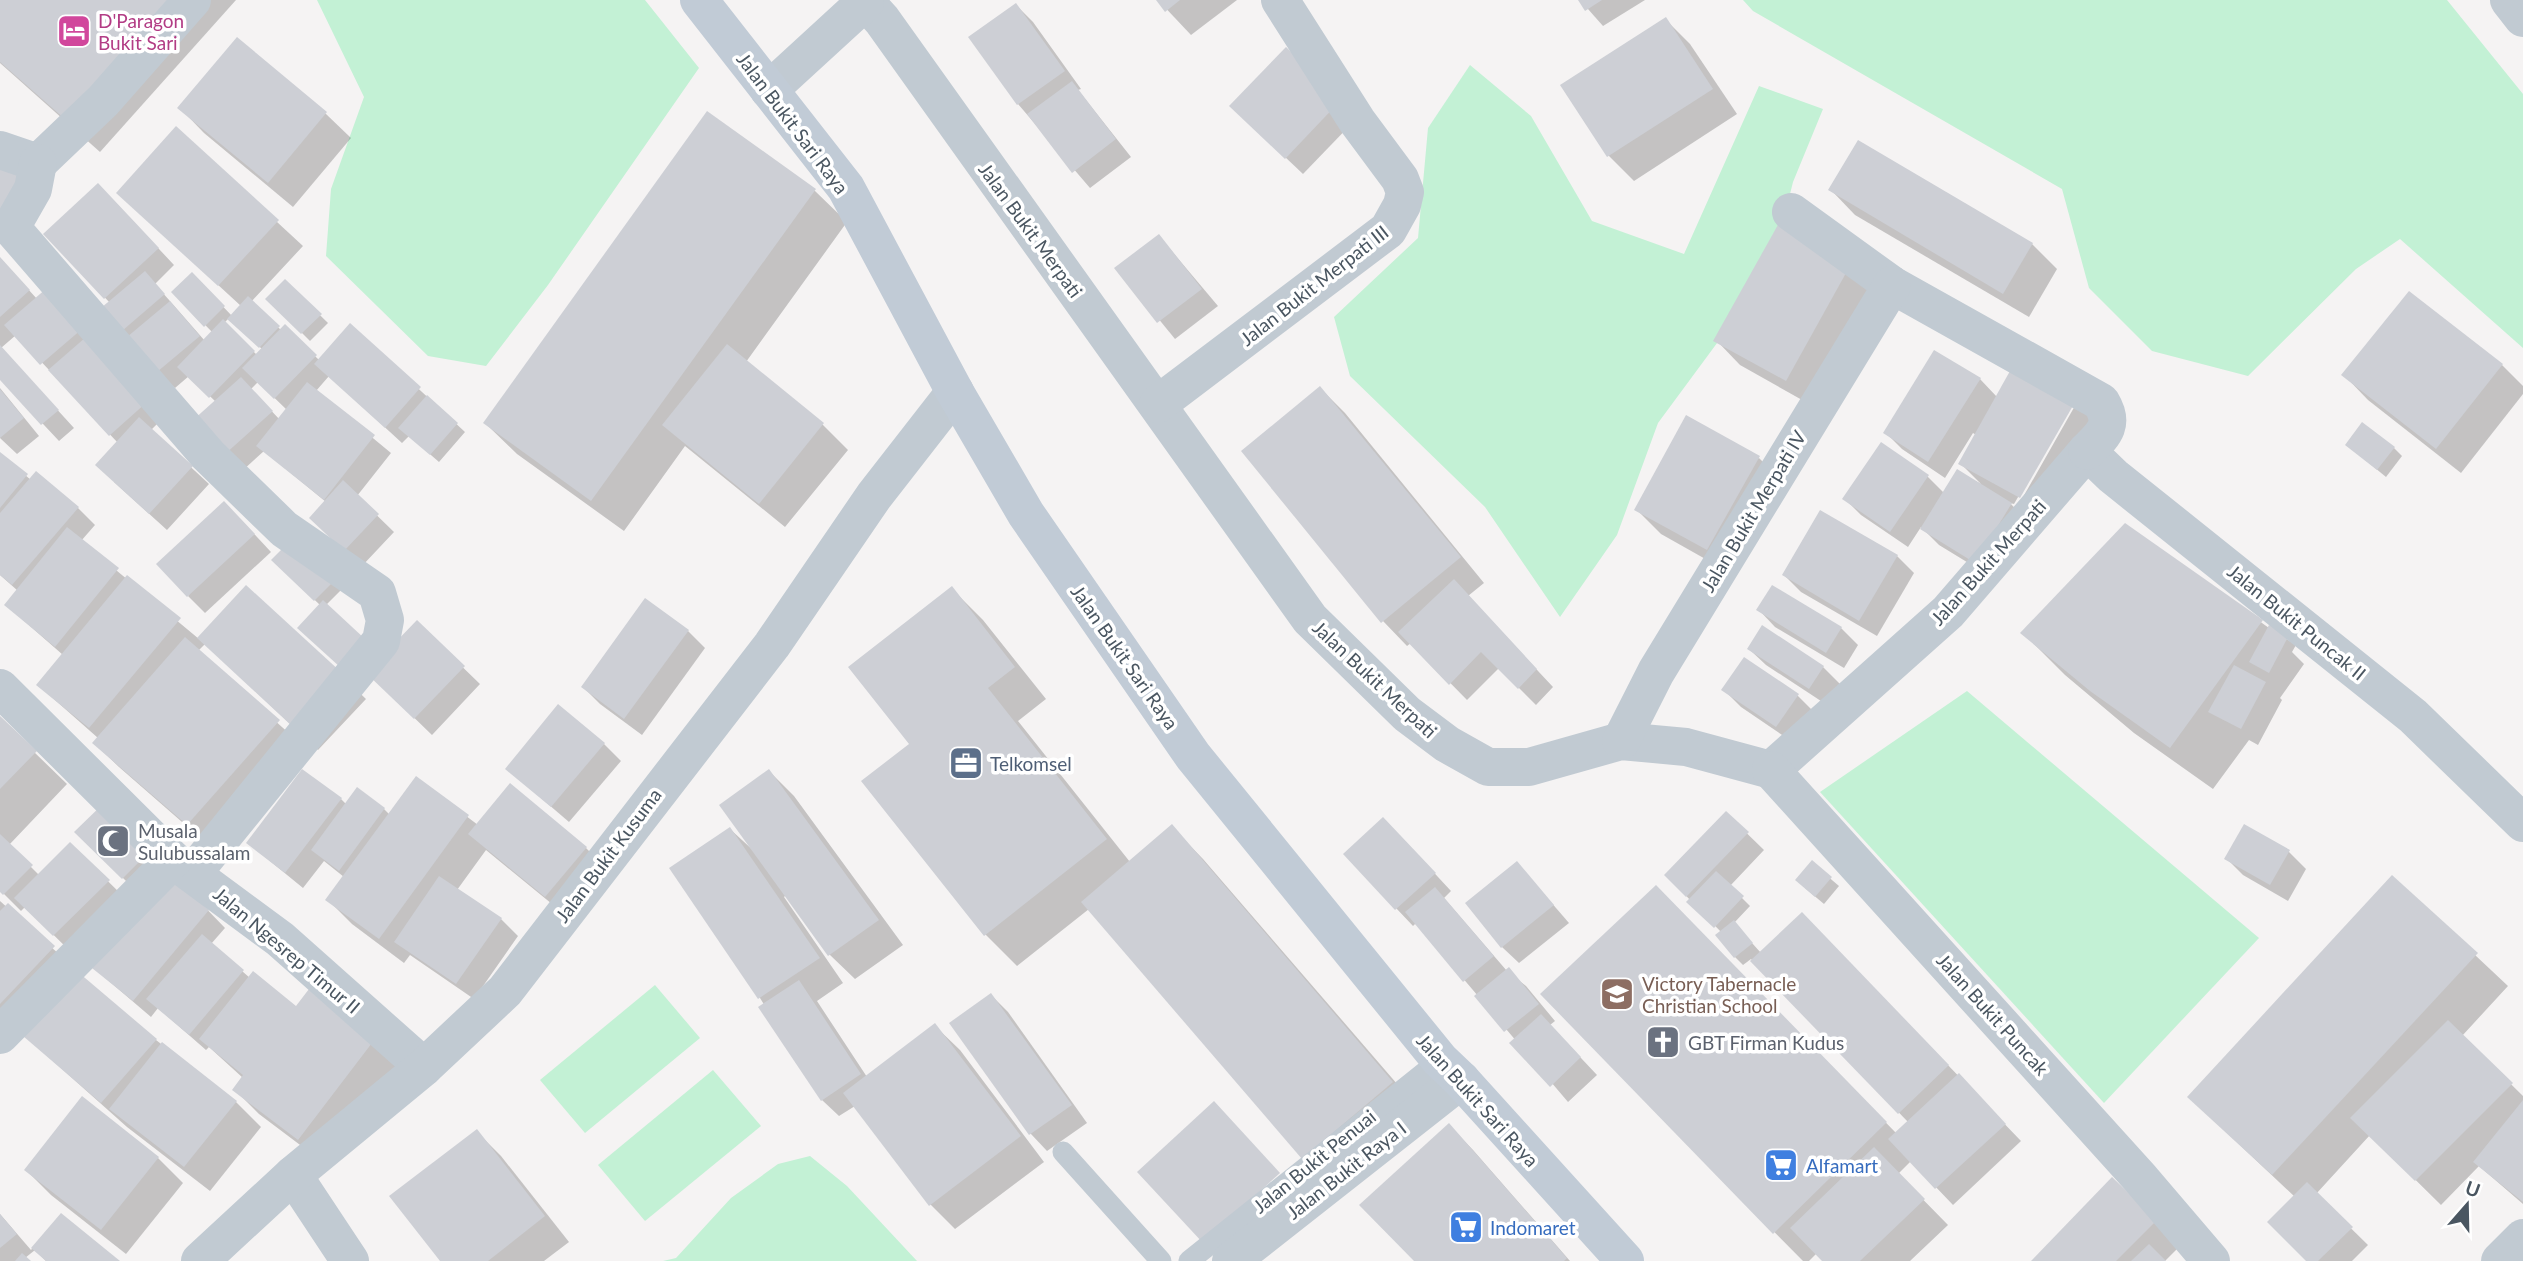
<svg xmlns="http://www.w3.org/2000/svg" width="2523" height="1261" font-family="Lato,sans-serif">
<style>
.green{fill:#c3f1d5}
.shadow{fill:#0003;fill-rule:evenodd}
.building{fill:#cdcfd5}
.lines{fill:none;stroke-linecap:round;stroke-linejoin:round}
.lane{stroke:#c1cad2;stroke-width:21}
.street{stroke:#c1cad2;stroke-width:38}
.secondary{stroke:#c1cbd6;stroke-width:38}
.labels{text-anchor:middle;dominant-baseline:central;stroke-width:7;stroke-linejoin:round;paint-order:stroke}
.hotel-label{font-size:19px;fill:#b23c85;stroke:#fff;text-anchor:start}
.street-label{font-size:19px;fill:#4a5661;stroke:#fff}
.service-label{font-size:19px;fill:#4e5e75;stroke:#fff;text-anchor:start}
.worship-label{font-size:19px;fill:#5b616d;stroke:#fff;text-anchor:start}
.education-label{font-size:19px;fill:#785e54;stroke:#fff;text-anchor:start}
.shop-label{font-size:19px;fill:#366cbe;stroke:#fff;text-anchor:start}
</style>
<rect width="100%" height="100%" fill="#f5f3f3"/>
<g class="green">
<polygon points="317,0 645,0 699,68 548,285 486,366 428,356 326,256 331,189 364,97"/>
<polygon points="1743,0 2447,0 2523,94 2523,348 2400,239 2356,269 2248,376 2152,351 2089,288 2062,189 1753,11"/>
<polygon points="1470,65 1531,116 1592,221 1684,254 1759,86 1823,109 1793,182 1771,270 1658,423 1617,535 1560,617 1485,507 1350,376 1334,317 1418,238 1428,128"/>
<polygon points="1967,691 2259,938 2104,1103 1820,792"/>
<polygon points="655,985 700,1038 585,1133 540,1080"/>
<polygon points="713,1070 761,1126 645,1221 598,1165"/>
<polygon points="810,1156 847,1186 917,1261 663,1261 676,1258 731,1198 778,1164"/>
</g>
<g class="shadow">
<polygon points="0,0 236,0 100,152 0,63"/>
<polygon points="1158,0 1237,0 1191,35"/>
<polygon points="1580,0 1645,0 1603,26"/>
<polygon points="1016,5 1033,22 1081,89 1078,90 1131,157 1090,188 1018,104"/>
<polygon points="1665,19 1690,44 1737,114 1634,181 1609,156 1562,86"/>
<polygon points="237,40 326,114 351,138 293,207 204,133 180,108"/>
<polygon points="1286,49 1357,118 1303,174 1248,122"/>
<polygon points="707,114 815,191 847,222 746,362 823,425 848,450 785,527 685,446 624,531 517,454 485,423"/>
<path d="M176,129L303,246L251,302L281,330L285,327L319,360L350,325L465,432L439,462L409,436L402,443L329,376L316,391L391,453L357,496L394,532L362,566L328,535L326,502L264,451L242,471L226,454L216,402L189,376L175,388L133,353L110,303L45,234L115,202L174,265L155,284L205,341L213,333L173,292L192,274L232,316L241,306L118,193ZM229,318L263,350L257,355L224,323ZM258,382L287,410L280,420L251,389Z"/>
<polygon points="1831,190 2032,244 2057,269 2029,317 1855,215"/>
<polygon points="1780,226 1875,291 1811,405 1740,365 1716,340"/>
<polygon points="1159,236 1218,306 1175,339 1117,268"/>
<polygon points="0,258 37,299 47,290 161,420 151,430 209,484 167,530 114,482 118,443 16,335 1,348 74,428 59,441 0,378"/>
<polygon points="285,281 328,323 310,341 268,299"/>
<polygon points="1934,353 1980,379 1997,397 2016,364 2077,398 2101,423 2045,522 2018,506 2076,404 2072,404 2014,504 2010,503 2028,522 1993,578 1939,545 1921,527 1908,547 1861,515 1844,498 1881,445 1927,476 1944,493 1958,472 1981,484 1960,463 1976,435 1973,433 1945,478 1902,449 1885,432"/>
<polygon points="2502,365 2523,386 2523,394 2461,473 2368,400 2344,375"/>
<polygon points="0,388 39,436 17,454 0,438"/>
<polygon points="1320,388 1345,413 1484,583 1468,596 1553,687 1536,705 1499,668 1467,700 1411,643 1407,646 1383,621"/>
<polygon points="2347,445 2394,448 2402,456 2386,477"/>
<polygon points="0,454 31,480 36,473 78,508 95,525 81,541 199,639 341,675 366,699 318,750 205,644 198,651 303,746 213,849 119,767 94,743 98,738 38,685 63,655 6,605 18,591 0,575"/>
<polygon points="1759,458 1783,482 1732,574 1661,534 1636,509"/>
<polygon points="241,520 271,552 205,613 188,596"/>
<polygon points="2125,525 2269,628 2296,645 2292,652 2304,664 2280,698 2282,700 2258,745 2249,740 2213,789 2134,733 2065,675 2023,633"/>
<polygon points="292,542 341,590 326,605 382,659 417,623 480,684 432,735 367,672 320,605 273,560"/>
<polygon points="1897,556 1914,573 1877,636 1801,592 1784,575"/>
<polygon points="1773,587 1841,628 1858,645 1844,668 1775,627 1759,610"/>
<polygon points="952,589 983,620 1046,699 1018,721 1130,862 1172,827 1203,859 1423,1114 1335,1190 1089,909 1017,966 985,934 912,745"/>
<polygon points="1763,627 1823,667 1840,684 1827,705 1766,665 1749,649"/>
<polygon points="688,631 705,648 642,735 600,704 583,687"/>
<polygon points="1724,690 1798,696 1814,712 1794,743 1741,707"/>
<polygon points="0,719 67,784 9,845 39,875 70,844 125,898 71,952 25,907 21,911 0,890"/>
<polygon points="604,744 621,761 569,822 507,769"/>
<polygon points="769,771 794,796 903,945 855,979 830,955 786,895 784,897 843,983 817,1001 867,1077 935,1026 960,1050 1044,1162 955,1229 930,1204 855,1106 839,1116 822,1100 760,998 730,829 755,852"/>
<polygon points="416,778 478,825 586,848 603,865 563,913 486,850 457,890 501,919 518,936 474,999 410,955 404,963 352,924 328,900 344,877 324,861 303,888 248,843 341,799 347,805 384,809 390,815"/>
<polygon points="105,804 225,928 211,944 250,978 297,1008 309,991 399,1065 324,1163 259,1114 234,1089 243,1078 209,1047 206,1050 158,1008 151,1017 89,964 140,895 77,832"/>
<polygon points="1726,813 1764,850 1730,886 1750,906 1734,923 1761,953 1819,931 2021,1141 1953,1205 1911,1161 1898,1174 1948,1225 1910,1261 1825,1261 1817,1253 1809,1261 1803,1261 1640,1096 1777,1011 1896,1133 1908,1122 1751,959 1743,965 1735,957 1718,936 1722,933 1666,875"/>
<polygon points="2244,826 2289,852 2306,869 2288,901 2243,875 2226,858"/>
<polygon points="1400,836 1451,891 1444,898 1507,971 1526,986 1555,1021 1550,1025 1597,1075 1568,1102 1416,923 1413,926 1345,854"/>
<polygon points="1517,863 1569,923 1519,963 1502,947"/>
<polygon points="1812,863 1839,886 1824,904 1805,888"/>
<polygon points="2392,877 2508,986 2462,1036 2523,1096 2523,1204 2479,1166 2441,1205 2370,1135 2316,1194 2368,1245 2352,1261 2309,1261 2295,1197 2189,1097"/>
<polygon points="0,901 70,964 0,1021"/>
<polygon points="991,995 1008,1012 1087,1123 1047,1151 1031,1134 952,1024"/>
<polygon points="25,1036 156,1040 236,1102 261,1127 210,1191 127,1127"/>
<polygon points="1449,1125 1473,1150 1570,1261 1416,1261"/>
<polygon points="476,1131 501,1156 569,1242 544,1261 442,1261"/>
<polygon points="158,1158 183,1183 126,1254 51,1195 26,1170"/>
<polygon points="2112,1179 2180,1246 2165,1261 2033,1261"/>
<polygon points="0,1214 31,1250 61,1215 117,1261 46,1261 35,1250 25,1258 28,1261 0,1261"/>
</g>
<g class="building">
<polygon points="0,0 176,0 67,121 0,62"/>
<polygon points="1156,0 1180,0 1165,12"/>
<polygon points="1578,0 1602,0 1585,11"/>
<polygon points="1016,3 1065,71 1017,105 968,37"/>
<polygon points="1666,17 1713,89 1607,157 1560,85"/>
<polygon points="237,37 327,112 268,183 177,108"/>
<polygon points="1286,47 1341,100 1285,159 1229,106"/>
<polygon points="1072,81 1116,139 1072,173 1027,114"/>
<polygon points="707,111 816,189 591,501 483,423"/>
<polygon points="176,126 279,220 218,286 116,193"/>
<polygon points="1858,140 2033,243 2003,294 1828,190"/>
<polygon points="0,158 28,186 0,214"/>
<polygon points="98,183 159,248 104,299 43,234"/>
<polygon points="1779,223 1851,264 1786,381 1713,341"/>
<polygon points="1159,234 1202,289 1157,323 1114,268"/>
<polygon points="0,257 30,290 0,317"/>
<polygon points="145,271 165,294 115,337 95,313"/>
<polygon points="192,272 225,306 204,327 171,292"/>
<polygon points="285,279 322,314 301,334 265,299"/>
<polygon points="47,288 82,329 40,365 4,325"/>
<polygon points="2409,291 2503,364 2436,449 2341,375"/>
<polygon points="248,296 280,326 259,348 227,319"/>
<polygon points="170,301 200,336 157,372 127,337"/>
<polygon points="223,319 255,351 209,398 177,367"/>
<polygon points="350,323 421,387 385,428 314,364"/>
<polygon points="285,324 317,355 274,399 242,368"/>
<polygon points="86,337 146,403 109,436 48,370"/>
<polygon points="727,344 824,423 759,504 662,425"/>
<polygon points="0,345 59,410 41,425 0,380"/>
<polygon points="1934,350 1981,378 1928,462 1883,433"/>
<polygon points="2015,362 2078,397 2020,498 1958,464"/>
<polygon points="241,377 273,411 224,455 192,421"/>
<polygon points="307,382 375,435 324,500 256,446"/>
<polygon points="1320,386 1461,557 1381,623 1241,451"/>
<polygon points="0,389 24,418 0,438"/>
<polygon points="427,395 458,423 430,455 398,428"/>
<polygon points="1686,415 1760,456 1707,550 1634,510"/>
<polygon points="139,417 193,466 149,514 95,465"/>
<polygon points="2362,422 2395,447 2377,470 2345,445"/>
<polygon points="1881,442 1929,475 1890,532 1842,499"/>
<polygon points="0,452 28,474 0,508"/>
<polygon points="1957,469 2012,503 1975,563 1920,529"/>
<polygon points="36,471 79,507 12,585 0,575 0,513"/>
<polygon points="343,480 379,514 344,551 309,518"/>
<polygon points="224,501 255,534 187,597 156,564"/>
<polygon points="1820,510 1898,555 1859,621 1782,575"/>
<polygon points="2125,523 2263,620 2170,748 2090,691 2020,633"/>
<polygon points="67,527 119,568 55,647 4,605"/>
<polygon points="292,539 334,581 314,601 271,560"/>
<polygon points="127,575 181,618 89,728 36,685"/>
<polygon points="1454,579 1537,669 1518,689 1481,652 1449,685 1398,632"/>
<polygon points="246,585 342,673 293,727 197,638"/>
<polygon points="1772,585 1842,627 1826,653 1756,610"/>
<polygon points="952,586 1015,667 988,688 1107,839 984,936 861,781 909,744 848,667"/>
<polygon points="645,598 689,630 624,719 581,687"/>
<polygon points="323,600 365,639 340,667 297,628"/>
<polygon points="417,620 465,666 414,719 366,673"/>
<polygon points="1762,625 1824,666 1809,689 1747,649"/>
<polygon points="2269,625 2289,635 2269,673 2249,662"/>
<polygon points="185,637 280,720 187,825 92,743"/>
<polygon points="1744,657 1799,694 1776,727 1721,690"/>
<polygon points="2234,665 2266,682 2241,729 2208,712"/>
<polygon points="558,704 605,743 551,807 505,769"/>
<polygon points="0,716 37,751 0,789"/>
<polygon points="302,769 342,798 285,873 246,843"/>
<polygon points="769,769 879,920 828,956 719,805"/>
<polygon points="416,776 469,815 379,939 325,900"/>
<polygon points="510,783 587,847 545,897 468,834"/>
<polygon points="357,787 385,808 339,871 311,850"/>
<polygon points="105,802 152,849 122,879 74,832"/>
<polygon points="1726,811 1749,832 1686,897 1664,875"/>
<polygon points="1383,817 1436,873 1395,910 1343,854"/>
<polygon points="1172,824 1393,1082 1302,1159 1081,902"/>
<polygon points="2244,824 2290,850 2270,885 2224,859"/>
<polygon points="730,827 820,958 758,999 669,868"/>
<polygon points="0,834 33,865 3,895 0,892"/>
<polygon points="70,842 110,880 53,936 14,898"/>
<polygon points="1812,860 1832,877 1815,897 1795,880"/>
<polygon points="1517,861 1554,905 1501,948 1465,903"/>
<polygon points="1716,871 1744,896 1714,928 1686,902"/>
<polygon points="163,872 209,910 133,1001 87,964"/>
<polygon points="2392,875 2478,953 2272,1175 2187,1097"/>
<polygon points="439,876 502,918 456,984 394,942"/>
<polygon points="1656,885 1887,1122 1773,1234 1540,994"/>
<polygon points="1435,887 1494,956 1463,982 1405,912"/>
<polygon points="8,903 55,946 0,1004 0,911"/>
<polygon points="1802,912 1949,1065 1898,1114 1750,961"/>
<polygon points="1734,920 1753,943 1734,958 1715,935"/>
<polygon points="202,934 244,970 189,1035 146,999"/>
<polygon points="1509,967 1539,1004 1504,1032 1474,996"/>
<polygon points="253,971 296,1006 309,989 375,1039 298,1140 232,1090 243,1075 199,1039"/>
<polygon points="78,972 157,1039 101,1103 23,1036"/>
<polygon points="799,980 861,1074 821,1101 758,1007"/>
<polygon points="991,993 1072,1105 1029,1135 949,1023"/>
<polygon points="1541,1014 1581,1057 1550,1087 1509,1043"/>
<polygon points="2448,1020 2513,1083 2415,1181 2350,1118"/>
<polygon points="935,1023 1021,1136 929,1206 843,1093"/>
<polygon points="162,1042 237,1101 184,1167 109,1109"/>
<polygon points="1959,1073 2006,1124 1935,1189 1888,1139"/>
<polygon points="82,1096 159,1157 101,1230 24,1170"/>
<polygon points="2523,1100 2523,1202 2473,1162"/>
<polygon points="1214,1101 1280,1173 1203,1243 1137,1172"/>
<polygon points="1449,1123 1567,1258 1564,1261 1414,1261 1359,1205"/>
<polygon points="477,1129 545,1216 488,1261 440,1261 389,1196"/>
<polygon points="1874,1147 1925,1199 1860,1261 1822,1261 1790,1228"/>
<polygon points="2112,1177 2157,1220 2116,1261 2031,1261"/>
<polygon points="2307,1182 2353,1227 2318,1261 2306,1261 2267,1222"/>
<polygon points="61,1213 120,1261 46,1261 31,1248"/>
<polygon points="0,1214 17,1234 0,1248"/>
<polygon points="2149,1244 2166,1261 2131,1261"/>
<polygon points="22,1253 31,1261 15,1261"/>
</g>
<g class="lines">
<g class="lane">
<polyline points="1063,1152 1161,1261"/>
<polyline points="1189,1261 1440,1060"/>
</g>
<g class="street">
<polyline points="864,0 882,20 1310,619 1407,714 1447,744 1488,767 1529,767 1621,741 1686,747 1771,770 1948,612 2087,451 2113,476 2413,716 2523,823"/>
<polyline points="2509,0 2523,18"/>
<polyline points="769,90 865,2"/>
<polyline points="0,150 38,163 103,101 192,0"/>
<polyline points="38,163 33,189 13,224 15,232 208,455 284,529 377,593 385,620 381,641 193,873"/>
<path d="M1791,212L1892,285L2101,402C2115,425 2104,434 2087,451"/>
<polyline points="1158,404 1388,230 1402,205 1405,192 1400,179 1357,121 1280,0"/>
<polyline points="0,688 173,860 280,939 424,1067"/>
<polyline points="1621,741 1656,672 1892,285"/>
<polyline points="1771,770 2141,1179 2211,1261"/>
<polyline points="0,1035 173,860"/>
<polyline points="293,1175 350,1261"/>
<polyline points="200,1261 293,1175 424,1067 505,991 772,645 874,496 955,392"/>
<polyline points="1231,1261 1461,1080"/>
<polyline points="2500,1261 2523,1238"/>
</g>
<polyline class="secondary" points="699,0 846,188 955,392 1026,514 1193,756 1440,1060 1461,1080 1625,1261"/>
</g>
<defs>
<g id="hotel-square" transform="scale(1.75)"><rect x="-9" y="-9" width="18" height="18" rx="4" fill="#d1479c" stroke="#fff"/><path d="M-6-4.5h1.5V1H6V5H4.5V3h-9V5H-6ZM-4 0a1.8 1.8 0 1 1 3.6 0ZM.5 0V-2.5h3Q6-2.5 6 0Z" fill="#fff"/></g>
<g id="office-square" transform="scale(1.75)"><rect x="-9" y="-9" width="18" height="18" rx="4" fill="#5c6f8a" stroke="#fff"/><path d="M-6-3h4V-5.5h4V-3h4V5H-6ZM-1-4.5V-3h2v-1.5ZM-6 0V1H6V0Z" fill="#fff"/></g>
<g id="mosque-square" transform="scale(1.75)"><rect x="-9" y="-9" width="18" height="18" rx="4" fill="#6b7280" stroke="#fff"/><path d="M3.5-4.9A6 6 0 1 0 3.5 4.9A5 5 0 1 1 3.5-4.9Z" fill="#fff"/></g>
<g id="school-square" transform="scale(1.75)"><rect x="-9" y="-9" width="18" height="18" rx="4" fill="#8d6e63" stroke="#fff"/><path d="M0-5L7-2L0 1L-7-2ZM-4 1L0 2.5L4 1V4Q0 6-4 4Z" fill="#fff"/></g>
<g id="church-square" transform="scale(1.75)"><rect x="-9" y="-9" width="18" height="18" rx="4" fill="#6b7280" stroke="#fff"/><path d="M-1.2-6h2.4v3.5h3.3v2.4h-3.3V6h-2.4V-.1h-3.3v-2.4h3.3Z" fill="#fff"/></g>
<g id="supermarket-square" transform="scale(1.75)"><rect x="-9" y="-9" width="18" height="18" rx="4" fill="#3f7fe0" stroke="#fff"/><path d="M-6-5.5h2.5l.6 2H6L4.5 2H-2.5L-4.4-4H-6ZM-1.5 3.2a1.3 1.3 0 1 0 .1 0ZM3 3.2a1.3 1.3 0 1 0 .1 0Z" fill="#fff"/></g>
</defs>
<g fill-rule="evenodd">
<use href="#hotel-square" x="74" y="31"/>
<use href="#office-square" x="966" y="763"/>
<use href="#mosque-square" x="113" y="841"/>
<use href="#school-square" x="1617" y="994"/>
<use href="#church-square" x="1663" y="1042"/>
<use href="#supermarket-square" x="1781" y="1165"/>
<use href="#supermarket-square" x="1466" y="1227"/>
</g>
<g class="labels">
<g class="hotel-label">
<text x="98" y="20">D'Paragon<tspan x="98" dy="22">Bukit Sari</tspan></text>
</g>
<g class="street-label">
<text transform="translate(793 123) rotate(53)">Jalan Bukit Sari Raya</text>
<text transform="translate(1031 230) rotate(54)">Jalan Bukit Merpati</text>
<text transform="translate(1314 285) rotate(-38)">Jalan Bukit Merpati III</text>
<text transform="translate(1753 511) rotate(-59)">Jalan Bukit Merpati IV</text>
<text transform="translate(1988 562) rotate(-48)">Jalan Bukit Merpati</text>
<text transform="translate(2297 622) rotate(39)">Jalan Bukit Puncak II</text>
<text transform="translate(1125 657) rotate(55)">Jalan Bukit Sari Raya</text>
<text transform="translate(1375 679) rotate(43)">Jalan Bukit Merpati</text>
<text transform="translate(608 855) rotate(-53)">Jalan Bukit Kusuma</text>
<text transform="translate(287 950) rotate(40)">Jalan Ngesrep Timur II</text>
<text transform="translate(1993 1014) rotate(48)">Jalan Bukit Puncak</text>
<text transform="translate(1478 1100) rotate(48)">Jalan Bukit Sari Raya</text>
<text transform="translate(1314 1161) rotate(-39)">Jalan Bukit Penuai</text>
<text transform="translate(1346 1170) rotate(-38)">Jalan Bukit Raya I</text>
</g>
<g class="service-label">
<text x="990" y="763">Telkomsel</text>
</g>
<g class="worship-label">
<text x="138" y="830">Musala<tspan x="138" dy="22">Sulubussalam</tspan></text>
<text x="1688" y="1042">GBT Firman Kudus</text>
</g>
<g class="education-label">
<text x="1642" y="983">Victory Tabernacle<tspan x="1642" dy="22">Christian School</tspan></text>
</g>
<g class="shop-label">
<text x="1806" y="1165">Alfamart</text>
<text x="1490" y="1227">Indomaret</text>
</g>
</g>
<g transform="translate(2467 1205) rotate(20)" stroke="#ffffff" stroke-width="5" paint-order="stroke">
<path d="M0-5L12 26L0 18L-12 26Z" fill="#4a5661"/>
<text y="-10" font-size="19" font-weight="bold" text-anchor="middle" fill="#4a5661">U</text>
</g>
</svg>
